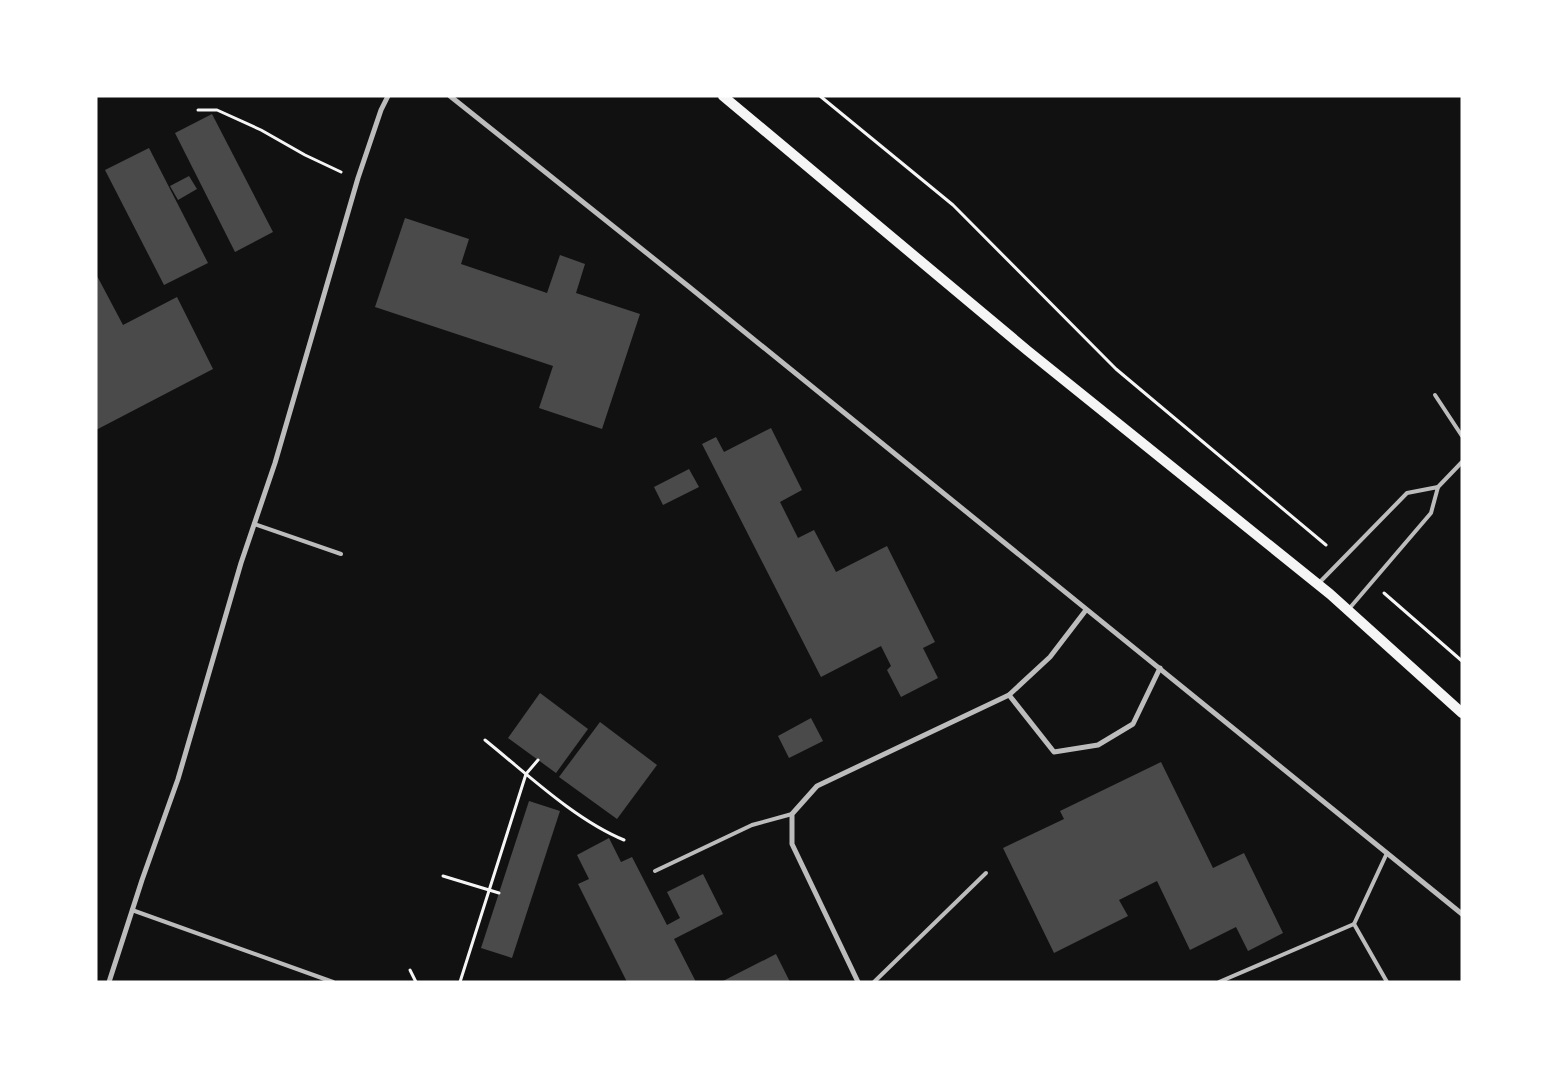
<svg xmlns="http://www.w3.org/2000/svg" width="1558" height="1078" font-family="Rubik,sans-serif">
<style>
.building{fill:#4a4a4a}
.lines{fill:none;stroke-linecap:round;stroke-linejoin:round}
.path{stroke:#f5f5f5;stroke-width:3}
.service{stroke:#bcbcbc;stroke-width:4}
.minor{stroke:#bcbcbc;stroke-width:5}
.secondary{stroke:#f5f5f5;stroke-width:10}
</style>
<rect width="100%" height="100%" fill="#111"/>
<g class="building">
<polygon points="212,114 273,232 235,252 175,133"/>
<polygon points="149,148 208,263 164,285 105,170"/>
<polygon points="189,176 197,189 178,200 170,186"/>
<polygon points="405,218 469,239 461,264 547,293 560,255 585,264 576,293 640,314 602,429 539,408 553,366 375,307"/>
<polygon points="96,274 123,325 177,297 213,369 96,430"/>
<polygon points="771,428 802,490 780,502 798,538 814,530 836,572 887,546 935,642 923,648 938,678 901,697 887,670 891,666 881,646 821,677 702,444 716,437 724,452"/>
<polygon points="689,469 699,487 663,505 654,487"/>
<polygon points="540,693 588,729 556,773 508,738"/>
<polygon points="811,718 823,741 789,758 778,736"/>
<polygon points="600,722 657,765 617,819 559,777"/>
<polygon points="1161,762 1213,868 1244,853 1283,933 1248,951 1236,927 1190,950 1157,881 1119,900 1128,916 1054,953 1003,848 1064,819 1060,811"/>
<polygon points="529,801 560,811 512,958 481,948"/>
<polygon points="609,838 621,862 632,857 667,925 680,918 667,892 703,874 723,914 674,939 696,982 627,982 578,884 589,879 577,855"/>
<polygon points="776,954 790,982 721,982"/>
</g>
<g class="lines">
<g class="path">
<polyline points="820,96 953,205 1116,369 1326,545"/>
<polyline points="198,110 217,110 261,130 305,155 341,172"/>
<polyline points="1384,593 1462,661"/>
<path d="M485,740C526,773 575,820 624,840"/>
<polyline points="443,876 499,893"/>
<polyline points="410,970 416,982"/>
<polyline points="460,982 526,774 538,760"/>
</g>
<g class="service">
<polyline points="1435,395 1462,436"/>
<polyline points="1438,487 1462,462"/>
<polyline points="254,524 341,554"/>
<polyline points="1318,584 1407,493 1438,487 1431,513 1348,610"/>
<polyline points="655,871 752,825 792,814"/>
<polyline points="132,910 333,982"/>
<polyline points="1354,924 1387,853"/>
<polyline points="874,982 986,873"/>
<polyline points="1219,982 1354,924 1387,982"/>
</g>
<g class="minor">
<polyline points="450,96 688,286 1462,914"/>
<polyline points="1009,695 1054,752 1098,745 1133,724 1160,668"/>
<polyline points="109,982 142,880 178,779 241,563 275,463 358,178 381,110 388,96"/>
<polyline points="858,982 792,844 792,814 817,786 1009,695 1050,657 1086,610"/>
</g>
<polyline class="secondary" points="723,96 1028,351 1330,594 1462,713"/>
</g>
<rect width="1558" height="1078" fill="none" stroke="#ffffff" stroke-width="195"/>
</svg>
